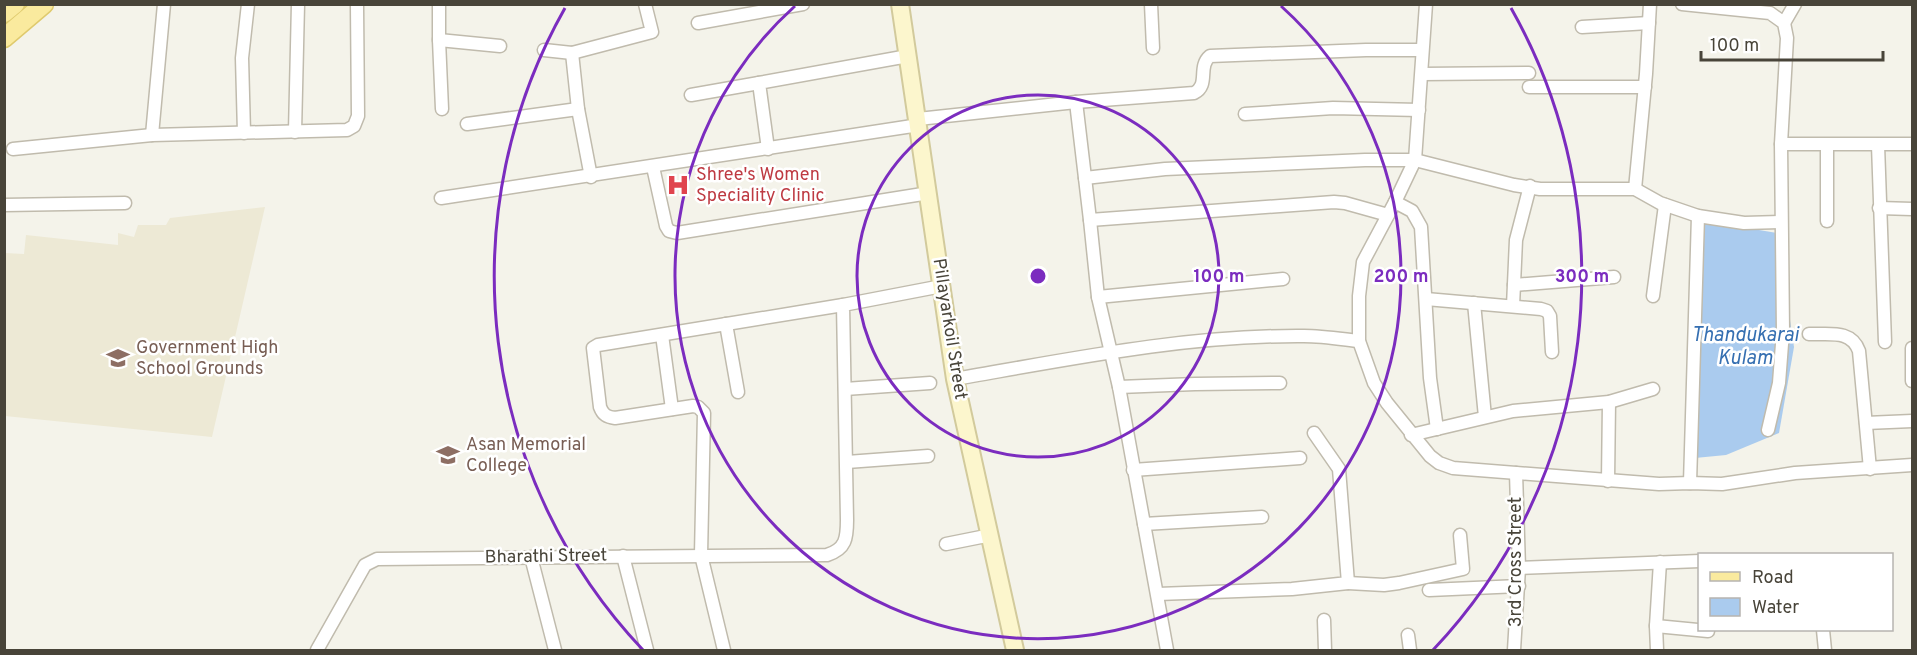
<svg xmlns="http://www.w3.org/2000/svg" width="1917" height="655" font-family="Overpass,sans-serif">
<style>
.education{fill:#ede9d5}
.water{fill:#aacbee}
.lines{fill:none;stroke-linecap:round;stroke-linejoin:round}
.street-casing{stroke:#c0bbad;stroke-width:15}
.secondary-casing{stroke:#d2ca9c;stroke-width:20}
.primary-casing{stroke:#dfca6e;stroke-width:21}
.street{stroke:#fff;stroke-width:12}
.secondary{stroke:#fcf6cd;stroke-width:16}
.primary{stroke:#faea9e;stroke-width:18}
.ring{fill:none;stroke:#7b2cbf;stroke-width:3}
.labels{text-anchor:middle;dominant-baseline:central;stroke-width:5;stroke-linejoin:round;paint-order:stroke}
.health-label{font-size:18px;fill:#be3a42;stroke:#fff;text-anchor:start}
.street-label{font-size:18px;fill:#484439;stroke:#fff}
.education-label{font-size:18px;fill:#785e54;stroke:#fff;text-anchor:start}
.water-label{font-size:20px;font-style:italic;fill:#356fb1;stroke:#fff}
.centre{fill:#7b2cbf;stroke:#fff;stroke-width:3}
.ring-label{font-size:18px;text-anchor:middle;font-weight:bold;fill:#7b2cbf;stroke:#fff;stroke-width:5;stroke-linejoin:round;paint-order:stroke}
</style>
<rect width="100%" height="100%" fill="#f4f3ea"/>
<polygon class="education" points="265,207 212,437 5,416 5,253 24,254 26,235 118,245 118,233 134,237 138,225 166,225 170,218"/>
<polygon class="water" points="1705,221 1777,233 1794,347 1779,433 1726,455 1695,458 1690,440"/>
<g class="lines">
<g class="street-casing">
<g id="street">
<polyline points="439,4 439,40 442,109"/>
<polyline points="1151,4 1153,48"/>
<polyline points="1426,4 1415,160 1395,202 1363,262 1359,296 1359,341 1374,383 1387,403 1430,456 1439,463 1453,468 1659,484 1690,483 1722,484 1795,473 1912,465"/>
<polyline points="1682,4 1770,13 1784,23 1787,38 1781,144 1783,331 1779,383 1768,430"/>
<polyline points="698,23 803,4"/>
<polyline points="1784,23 1795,4"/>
<polyline points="1582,27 1649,23"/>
<polyline points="439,40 500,46"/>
<polyline points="544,50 572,53 652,32 645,4"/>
<polyline points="572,53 578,109 591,177"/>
<polyline points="1422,74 1529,73"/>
<polyline points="1529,87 1645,87"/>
<polyline points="691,95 759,83"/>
<polyline points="1076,102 1090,220 1334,202 1345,203 1388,215"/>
<polyline points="1245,114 1333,108 1419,110"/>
<path d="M918,119L1076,102L1194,93C1210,85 1197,67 1210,56L1366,50H1422"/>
<polyline points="467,124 578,109"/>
<polyline points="295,132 298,4"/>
<polyline points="244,133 242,58 248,4"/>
<polyline points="152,135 164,4"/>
<polyline points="1781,144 1912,144"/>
<polyline points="1878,145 1885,342"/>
<polyline points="13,149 152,135 347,130 354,126 358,116 357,6"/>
<polyline points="768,149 759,83 908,56"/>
<polyline points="653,167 666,226 669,231 677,233 929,193"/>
<polyline points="1085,178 1165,169 1365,160 1415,160 1514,185 1540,189 1635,189 1660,203 1698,216 1744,223 1781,222"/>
<polyline points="1635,189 1646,74 1650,4"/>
<polyline points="441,198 919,125"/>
<polyline points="1395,202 1412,211 1421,227 1430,378 1437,429"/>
<polyline points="4,205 125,203"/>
<polyline points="1879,208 1912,209"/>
<polyline points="1090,220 1098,297 1119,387 1167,650"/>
<polyline points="1827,221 1827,145"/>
<polyline points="1514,285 1614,277"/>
<polyline points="1653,296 1665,205"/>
<polyline points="1098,297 1283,279"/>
<polyline points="1426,299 1541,309 1547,311 1550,316 1552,352"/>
<polyline points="1474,303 1485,417"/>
<polyline points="1513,306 1516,240 1530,186"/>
<polyline points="726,324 738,392"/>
<path d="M1809,334C1829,335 1851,329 1859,351L1870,469"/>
<polyline points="662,335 672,409"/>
<polyline points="1912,348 1912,381"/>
<path d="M955,379C1070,359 1187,335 1304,336C1322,336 1341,339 1359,341"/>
<polyline points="1119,387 1195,384 1280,383"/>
<polyline points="845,389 930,383"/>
<polyline points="1866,423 1912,421"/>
<polyline points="1411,435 1513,411 1609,402 1653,389"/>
<polyline points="847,462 928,456"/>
<polyline points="1133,470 1300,458"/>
<polyline points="1608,481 1609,402"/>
<polyline points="1690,483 1698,216"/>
<polyline points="1144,524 1262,517"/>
<polyline points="946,544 991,535"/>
<polyline points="623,556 647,650"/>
<polyline points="531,557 555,650"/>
<polyline points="1519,568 1700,561"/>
<polyline points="1348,583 1384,585 1399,583 1463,569 1460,535"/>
<polyline points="1429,590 1519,586"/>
<polyline points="1158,594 1292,589 1348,583 1339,469 1314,433"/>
<polyline points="1324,620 1325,650"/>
<polyline points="1656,626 1708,631"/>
<polyline points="1823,630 1825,650"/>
<polyline points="1408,635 1410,650"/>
<path d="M317,650L365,565L377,559L827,555C846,549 847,538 847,520L843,305L942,286"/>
<path d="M724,650L701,555L704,413L698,407L693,406L615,418C607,417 603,415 600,407L593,348L598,345L843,305"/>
<polyline points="1514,650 1519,568 1516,473"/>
<polyline points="1657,650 1656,626 1660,562"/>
</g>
</g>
<g class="secondary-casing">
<polyline id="secondary" points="900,4 955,379 1015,650"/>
</g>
<g class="primary-casing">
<g id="primary">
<polyline points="4,13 15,4"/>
<polyline points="4,38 44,4"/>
</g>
</g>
<use href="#street" class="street"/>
<use href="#secondary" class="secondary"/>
<use href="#primary" class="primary"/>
</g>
<g class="ring">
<circle cx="1038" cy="276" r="181"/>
<path d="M1281 6A363 363 0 1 1 795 6"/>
<path d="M643 650A544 544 0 0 1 565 8M1511 8A544 544 0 0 1 1433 650"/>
</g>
<defs>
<g id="hospital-bare" transform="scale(1.8)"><path d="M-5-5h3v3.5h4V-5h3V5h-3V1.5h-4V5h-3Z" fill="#e0444e" stroke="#fff" stroke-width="2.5" paint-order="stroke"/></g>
<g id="school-bare" transform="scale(1.8)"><path d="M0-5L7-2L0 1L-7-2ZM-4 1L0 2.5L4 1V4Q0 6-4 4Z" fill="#8d6e63" stroke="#fff" stroke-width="2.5" paint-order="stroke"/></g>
</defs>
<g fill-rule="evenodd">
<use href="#hospital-bare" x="678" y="185"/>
<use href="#school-bare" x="118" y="358"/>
<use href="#school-bare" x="448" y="455"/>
</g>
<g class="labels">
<g class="health-label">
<text x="696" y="175">Shree's Women<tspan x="696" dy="21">Speciality Clinic</tspan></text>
</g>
<g class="street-label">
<text transform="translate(949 329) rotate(81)">Pillayarkoil Street</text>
<text transform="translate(546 557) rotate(-1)">Bharathi Street</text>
<text transform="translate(1516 562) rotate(-90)">3rd Cross Street</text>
</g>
<g class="education-label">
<text x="136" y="348">Government High<tspan x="136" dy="21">School Grounds</tspan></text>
<text x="466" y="445">Asan Memorial<tspan x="466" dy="21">College</tspan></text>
</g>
<g class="water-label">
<text x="1745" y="336">Thandukarai<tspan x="1745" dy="23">Kulam</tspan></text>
</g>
</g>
<circle cx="1038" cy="276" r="9" class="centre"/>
<g class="ring-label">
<text x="1219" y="282">100 m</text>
<text x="1401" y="282">200 m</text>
<text x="1582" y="282">300 m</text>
</g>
<rect width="1917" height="655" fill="none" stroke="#484439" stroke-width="12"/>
<rect x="1698" y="553" width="195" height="78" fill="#ffffff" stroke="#b6b4b0" stroke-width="1.5"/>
<rect x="1710" y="572" width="30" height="9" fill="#faea9e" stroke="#b6b4b0" stroke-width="1.5"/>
<text x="1752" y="583" font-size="18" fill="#484439">Road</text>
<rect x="1710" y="598" width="30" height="18" fill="#aacbee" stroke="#b6b4b0" stroke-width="1.5"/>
<text x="1752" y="613" font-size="18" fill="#484439">Water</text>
<path d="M1701 51v9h182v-9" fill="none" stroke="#484439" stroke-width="3"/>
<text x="1710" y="51" font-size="18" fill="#484439" stroke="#ffffff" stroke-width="4.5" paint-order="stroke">100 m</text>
</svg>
